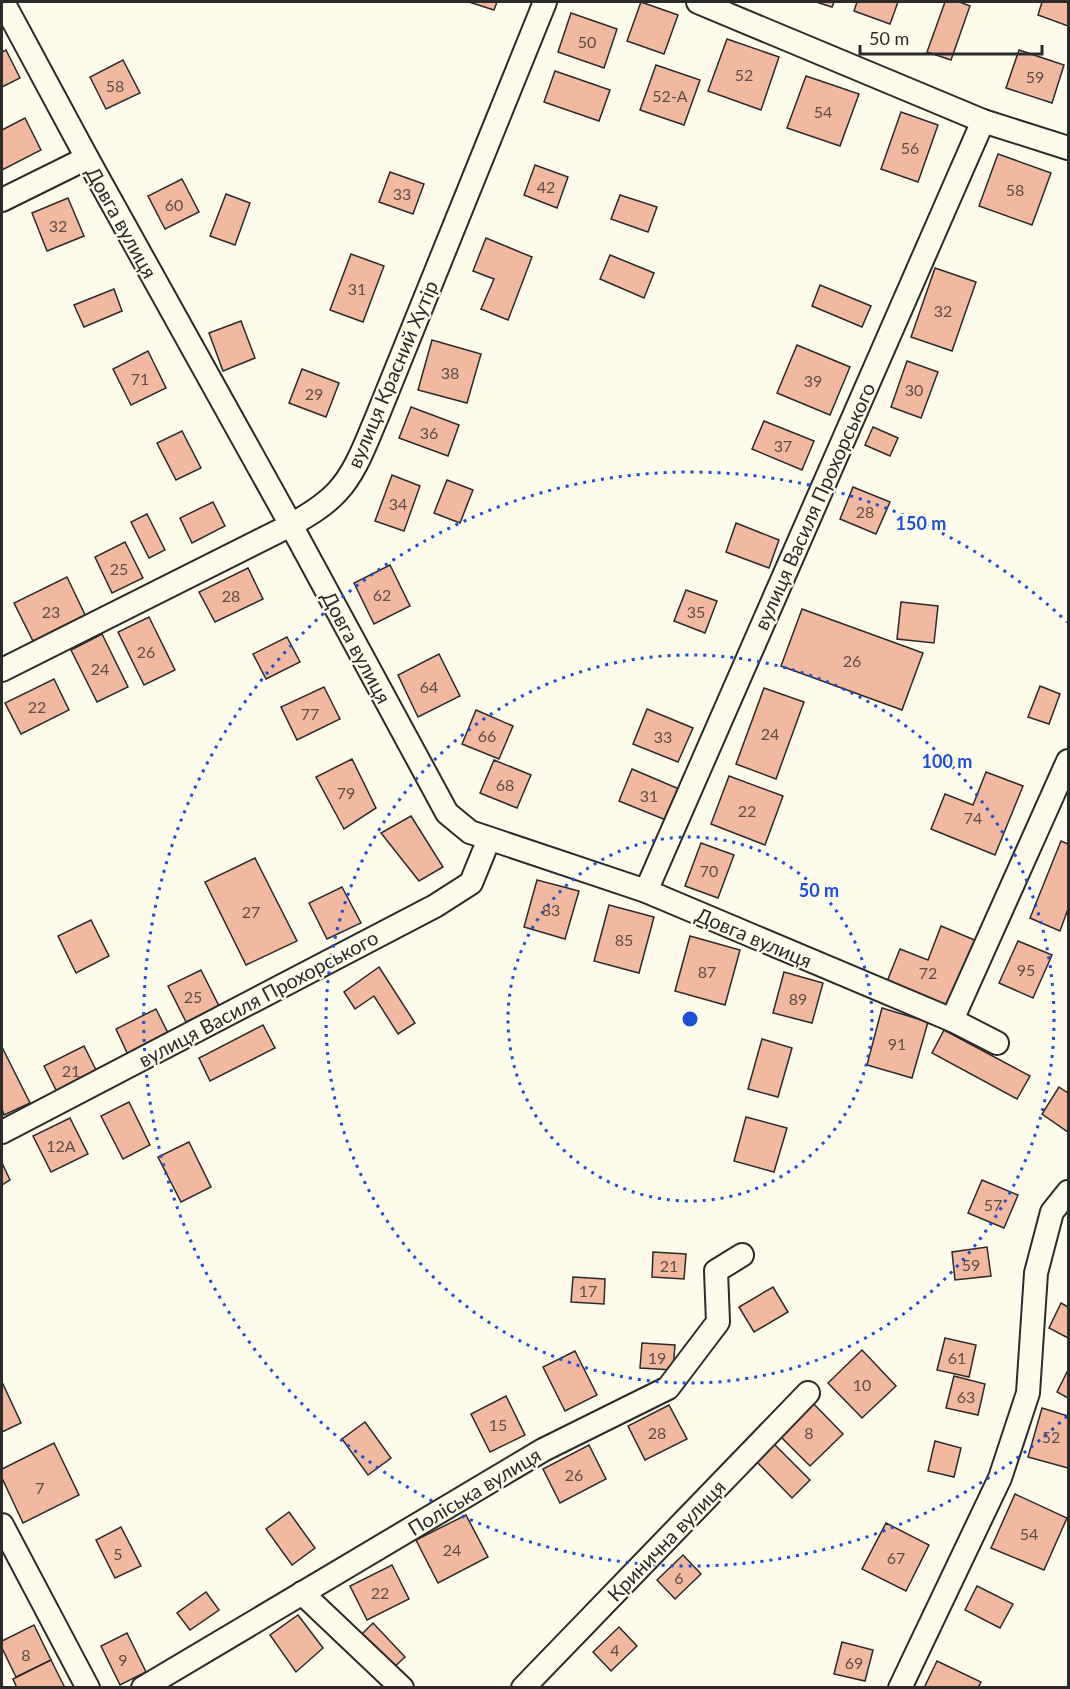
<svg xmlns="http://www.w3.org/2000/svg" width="1070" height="1689" font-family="Lato,sans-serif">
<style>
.building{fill:#f2b8a0;stroke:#2b2b2b;stroke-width:1.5}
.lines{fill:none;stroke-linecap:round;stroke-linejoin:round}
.street-casing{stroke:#2b2b2b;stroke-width:26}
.street{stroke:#fdfbea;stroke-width:22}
.ring{fill:none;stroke:#1d4ed8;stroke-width:3;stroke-dasharray:3 6}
.labels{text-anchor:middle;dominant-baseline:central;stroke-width:4.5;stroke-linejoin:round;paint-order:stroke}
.number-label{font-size:16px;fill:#5d4e48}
.street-label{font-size:20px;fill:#2b2b2b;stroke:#fdfbea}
.centre{fill:#1d4ed8;stroke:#fdfbea;stroke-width:3}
.ring-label{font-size:18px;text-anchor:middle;font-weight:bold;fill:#1d4ed8;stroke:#fdfbea;stroke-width:4.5;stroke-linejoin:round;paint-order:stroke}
</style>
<rect width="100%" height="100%" fill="#fdfbea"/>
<g class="building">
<polygon points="469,2 497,2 494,10"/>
<polygon points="641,2 678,15 664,54 627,41"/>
<polygon points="816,2 834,2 832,7"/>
<polygon points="857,2 898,2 890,24 854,11"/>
<polygon points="945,2 960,2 970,6 951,60 927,52"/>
<polygon points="1042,2 1068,2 1068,26 1038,15"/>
<polygon points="571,13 617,29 604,68 558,52"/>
<polygon points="727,39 779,57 761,110 708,91"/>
<polygon points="6,50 20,78 2,87 2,52"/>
<polygon points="1019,50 1064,65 1052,103 1006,88"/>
<polygon points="123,60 140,93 106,109 90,77"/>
<polygon points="656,65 700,80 684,125 640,110"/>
<polygon points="555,71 610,90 599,121 544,102"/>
<polygon points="806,76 859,94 840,146 787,128"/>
<polygon points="901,112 938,125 918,182 881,169"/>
<polygon points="25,118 41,150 2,170 2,130"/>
<polygon points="998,154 1051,173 1032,225 979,206"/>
<polygon points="535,165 568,177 557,208 524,195"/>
<polygon points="390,172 424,184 413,214 379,202"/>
<polygon points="182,179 199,212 165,229 148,196"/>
<polygon points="226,194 250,203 235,245 210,236"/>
<polygon points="620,195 657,207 648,232 611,219"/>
<polygon points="68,198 84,236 47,251 32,213"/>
<polygon points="486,238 532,257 508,320 481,309 494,279 473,271"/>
<polygon points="351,254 384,266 363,322 330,310"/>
<polygon points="610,255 654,273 644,298 600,279"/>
<polygon points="935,268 976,282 952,351 911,337"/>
<polygon points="820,285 871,306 862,327 812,306"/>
<polygon points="114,289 122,311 84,327 74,305"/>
<polygon points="241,321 255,358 223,371 209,333"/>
<polygon points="432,340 481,354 467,403 418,390"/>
<polygon points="797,345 850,367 830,415 777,393"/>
<polygon points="148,351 166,388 131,405 113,369"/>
<polygon points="907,361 938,372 921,418 891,407"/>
<polygon points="302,369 339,383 326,417 289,403"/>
<polygon points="411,407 459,425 448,456 399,438"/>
<polygon points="764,421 814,441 802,470 752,449"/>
<polygon points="873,427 898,438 890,456 865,445"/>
<polygon points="182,431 201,468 176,480 157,443"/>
<polygon points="392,475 420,486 404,531 375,521"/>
<polygon points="447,480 473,490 460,523 434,513"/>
<polygon points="853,487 890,502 876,534 840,519"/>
<polygon points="213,502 225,526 192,543 180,518"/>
<polygon points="147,514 165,550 149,558 131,522"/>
<polygon points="736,523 779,540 769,568 726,552"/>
<polygon points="125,542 143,578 112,593 95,557"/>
<polygon points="390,565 410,606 374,624 354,583"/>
<polygon points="248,568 263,599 215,622 199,592"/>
<polygon points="67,577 87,619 35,645 14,603"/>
<polygon points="686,590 717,601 705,633 674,621"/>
<polygon points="901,602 938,606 934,643 897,639"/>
<polygon points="802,609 923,653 902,710 781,666"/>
<polygon points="149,617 175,670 144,685 118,632"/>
<polygon points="102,634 128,687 97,702 71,650"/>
<polygon points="287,637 300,662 266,679 253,654"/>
<polygon points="439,654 460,696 418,717 398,675"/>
<polygon points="54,679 69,710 21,734 5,703"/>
<polygon points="1040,686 1060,694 1049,724 1028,717"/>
<polygon points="324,687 340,719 297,740 281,707"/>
<polygon points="764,688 804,702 776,779 736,764"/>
<polygon points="647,709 693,728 678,762 633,744"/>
<polygon points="476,710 513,726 499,759 462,744"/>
<polygon points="352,759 376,808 344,829 316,777"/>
<polygon points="494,760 531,775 517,808 480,793"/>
<polygon points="632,769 679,789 666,820 619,801"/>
<polygon points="986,772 1023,786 995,855 931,829 945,794 973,805"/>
<polygon points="729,776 783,796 765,845 711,824"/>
<polygon points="411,816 443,867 419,881 381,833"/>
<polygon points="1061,841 1068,844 1068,909 1060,931 1030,918"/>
<polygon points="701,843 734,855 718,898 685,886"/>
<polygon points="255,858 297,941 246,965 205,882"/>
<polygon points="537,880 579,891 565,939 524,927"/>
<polygon points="342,887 361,923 327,939 309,903"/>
<polygon points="609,905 654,917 639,973 594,961"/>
<polygon points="91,920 109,956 76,973 58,936"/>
<polygon points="941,926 977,941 950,1010 886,984 900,949 928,960"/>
<polygon points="690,936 740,950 725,1005 675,991"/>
<polygon points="1018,941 1052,955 1033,998 999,983"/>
<polygon points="379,967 415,1023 398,1034 374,996 355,1009 344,992"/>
<polygon points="201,970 219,1006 186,1022 168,986"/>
<polygon points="784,972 823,983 812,1023 773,1013"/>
<polygon points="882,1008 928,1022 912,1078 867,1065"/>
<polygon points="156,1009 170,1037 129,1057 116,1029"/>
<polygon points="263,1025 275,1048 210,1081 199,1058"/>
<polygon points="944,1030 1030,1076 1017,1099 932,1053"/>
<polygon points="762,1039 792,1048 778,1097 748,1089"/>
<polygon points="84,1046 98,1074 58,1094 44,1066"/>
<polygon points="2,1047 30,1103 4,1115 2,1109"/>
<polygon points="1059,1087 1068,1093 1068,1132 1042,1114"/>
<polygon points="129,1102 150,1145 123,1159 101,1116"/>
<polygon points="746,1117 787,1128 774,1172 734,1161"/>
<polygon points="70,1118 88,1154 51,1172 33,1136"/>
<polygon points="189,1142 211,1187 181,1202 158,1157"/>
<polygon points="2,1163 10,1180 2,1185"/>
<polygon points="982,1180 1018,1195 1004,1228 968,1213"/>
<polygon points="987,1247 991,1276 955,1280 952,1252"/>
<polygon points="653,1252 686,1254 684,1279 652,1277"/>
<polygon points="573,1277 605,1279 604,1304 571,1302"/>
<polygon points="773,1287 788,1312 754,1332 739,1307"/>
<polygon points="1061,1303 1068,1307 1068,1338 1049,1328"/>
<polygon points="945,1338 976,1345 969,1377 937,1370"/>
<polygon points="642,1343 675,1345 673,1370 640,1368"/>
<polygon points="862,1350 896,1386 862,1418 828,1383"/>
<polygon points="575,1351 597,1395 565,1411 543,1367"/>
<polygon points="1068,1370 1068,1398 1057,1392"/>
<polygon points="954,1376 985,1384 978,1415 946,1408"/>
<polygon points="2,1382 21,1423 2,1432"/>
<polygon points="506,1396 525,1435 490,1452 471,1414"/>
<polygon points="809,1399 843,1434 810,1466 775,1431"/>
<polygon points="669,1405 687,1439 645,1460 628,1426"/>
<polygon points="1042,1408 1068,1416 1068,1468 1028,1457"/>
<polygon points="365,1422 391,1458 368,1475 342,1439"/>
<polygon points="935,1441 961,1448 954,1477 928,1471"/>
<polygon points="54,1443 79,1495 23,1523 2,1478 2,1469"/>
<polygon points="774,1444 810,1480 792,1498 756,1461"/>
<polygon points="589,1445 606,1479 560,1503 543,1469"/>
<polygon points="1015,1494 1067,1518 1044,1570 991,1548"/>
<polygon points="289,1512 315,1548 292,1565 266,1529"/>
<polygon points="466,1515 488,1557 438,1583 416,1540"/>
<polygon points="886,1523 929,1545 906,1591 862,1569"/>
<polygon points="121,1527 141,1566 115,1578 96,1540"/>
<polygon points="683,1555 701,1574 675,1599 657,1580"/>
<polygon points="392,1565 409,1599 367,1620 350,1586"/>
<polygon points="977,1586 1013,1604 1000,1628 965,1610"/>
<polygon points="206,1592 219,1610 190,1630 177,1613"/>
<polygon points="298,1615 323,1648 296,1672 270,1635"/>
<polygon points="373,1623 405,1657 388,1673 356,1640"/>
<polygon points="34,1625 51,1660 16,1677 2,1648 2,1641"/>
<polygon points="619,1627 637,1646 611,1671 593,1652"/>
<polygon points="127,1633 146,1672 120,1685 101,1646"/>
<polygon points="842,1642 873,1650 865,1681 834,1674"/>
<polygon points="51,1660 65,1688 17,1688 13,1679"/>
<polygon points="937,1661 981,1682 978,1688 924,1688"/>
</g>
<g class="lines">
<g class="street-casing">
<g id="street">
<polyline points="3,2 87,158 291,525 447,813 470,832 646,891 952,1020 997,1043"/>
<polyline points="698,2 983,121 1068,148"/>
<polyline points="2,200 87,158"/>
<path d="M2,670L291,525C307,516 324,506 337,492C356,472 366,442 377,417L545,2"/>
<polyline points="646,891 983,121"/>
<polyline points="952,1020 1068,761"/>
<polyline points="2,1132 435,906 471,883 489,839"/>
<polyline points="2,1525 88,1688"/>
<polyline points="302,1593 402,1688"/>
<polyline points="143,1688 543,1450 668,1388 718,1322 716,1271 742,1255"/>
<polyline points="523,1688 808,1393"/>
<polyline points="900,1688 1000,1478 1028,1393 1036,1273 1052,1212 1068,1192"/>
</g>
</g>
<use href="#street" class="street"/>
</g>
<g class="ring">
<circle cx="690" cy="1019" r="182"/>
<circle cx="690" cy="1019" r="364"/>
<path d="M1067 1416A547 547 0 1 1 1067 622"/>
</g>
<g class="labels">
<g class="number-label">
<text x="587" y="41">50</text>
<text x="744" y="74">52</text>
<text x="1035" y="76">59</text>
<text x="115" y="85">58</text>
<text x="670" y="95">52-А</text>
<text x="823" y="111">54</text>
<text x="910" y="147">56</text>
<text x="546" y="186">42</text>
<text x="1015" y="189">58</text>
<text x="402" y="193">33</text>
<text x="174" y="204">60</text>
<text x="58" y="225">32</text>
<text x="357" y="288">31</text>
<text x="943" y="310">32</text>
<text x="450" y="372">38</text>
<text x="140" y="378">71</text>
<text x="813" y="380">39</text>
<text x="914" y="389">30</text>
<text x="314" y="393">29</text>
<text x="429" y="432">36</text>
<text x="783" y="445">37</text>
<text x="398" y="503">34</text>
<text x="865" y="511">28</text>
<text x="119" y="568">25</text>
<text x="382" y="594">62</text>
<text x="231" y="595">28</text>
<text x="51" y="611">23</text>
<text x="696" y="611">35</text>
<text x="146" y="651">26</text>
<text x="852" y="660">26</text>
<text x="100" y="668">24</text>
<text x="429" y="686">64</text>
<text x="37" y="706">22</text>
<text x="310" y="713">77</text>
<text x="770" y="733">24</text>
<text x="487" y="735">66</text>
<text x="663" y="736">33</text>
<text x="505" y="784">68</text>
<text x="346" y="792">79</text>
<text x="649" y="795">31</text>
<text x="747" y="810">22</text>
<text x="973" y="817">74</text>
<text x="709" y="870">70</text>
<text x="551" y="909">83</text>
<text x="251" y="911">27</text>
<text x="624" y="939">85</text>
<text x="1026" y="969">95</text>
<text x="707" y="971">87</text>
<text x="928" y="972">72</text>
<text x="193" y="996">25</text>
<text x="798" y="998">89</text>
<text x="897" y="1043">91</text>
<text x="71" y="1070">21</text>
<text x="61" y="1145">12А</text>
<text x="993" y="1204">57</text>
<text x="971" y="1264">59</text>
<text x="669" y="1265">21</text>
<text x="588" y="1290">17</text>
<text x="657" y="1357">19</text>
<text x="957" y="1357">61</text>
<text x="862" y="1384">10</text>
<text x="966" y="1396">63</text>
<text x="498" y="1424">15</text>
<text x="657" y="1432">28</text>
<text x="809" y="1432">8</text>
<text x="1051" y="1436">52</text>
<text x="574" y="1474">26</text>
<text x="40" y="1487">7</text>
<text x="1029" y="1533">54</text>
<text x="452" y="1549">24</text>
<text x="118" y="1553">5</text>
<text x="896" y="1557">67</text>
<text x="679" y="1577">6</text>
<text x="380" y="1592">22</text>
<text x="615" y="1649">4</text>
<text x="26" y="1654">8</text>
<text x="123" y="1659">9</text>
<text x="854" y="1662">69</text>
</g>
<g class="street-label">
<text transform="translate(122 222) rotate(61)">Довга вулиця</text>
<text transform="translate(392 374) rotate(-67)">вулиця Красний Хутір</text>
<text transform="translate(814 506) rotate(-66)">вулиця Василя Прохорського</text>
<text transform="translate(357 647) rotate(62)">Довга вулиця</text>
<text transform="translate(754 937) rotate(23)">Довга вулиця</text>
<text transform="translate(258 998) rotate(-28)">вулиця Василя Прохорського</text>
<text transform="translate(474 1491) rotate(-31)">Поліська вулиця</text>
<text transform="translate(666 1540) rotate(-46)">Кринична вулиця</text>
</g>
</g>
<circle cx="690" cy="1019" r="9" class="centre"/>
<g class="ring-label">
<text x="921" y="530">150 m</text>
<text x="947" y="768">100 m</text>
<text x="819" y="897">50 m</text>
</g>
<rect width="1070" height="1689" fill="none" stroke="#2b2b2b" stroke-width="6"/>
<path d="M860 45v9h182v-9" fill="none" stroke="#2b2b2b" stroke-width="3"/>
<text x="869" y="45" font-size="18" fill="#2b2b2b" stroke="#fdfbea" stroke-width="4.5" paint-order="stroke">50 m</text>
</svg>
